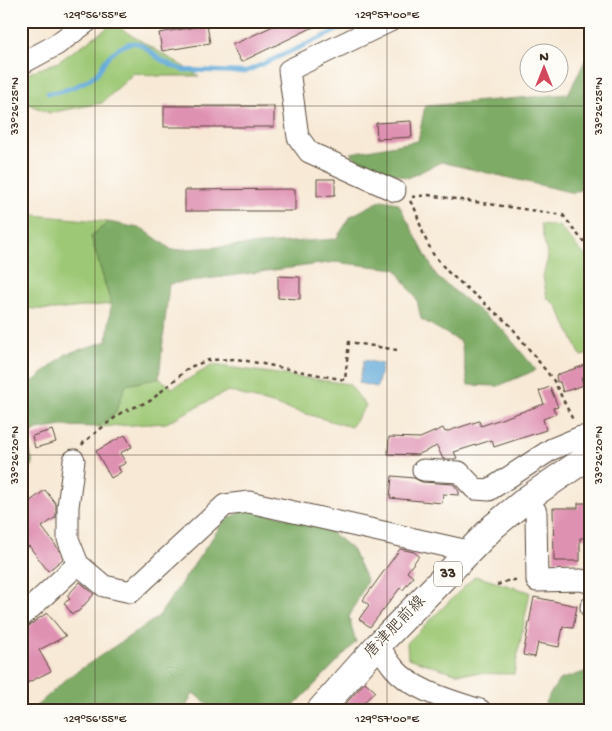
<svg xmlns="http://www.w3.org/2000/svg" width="612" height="731" font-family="'Gochi Hand','Klee One',sans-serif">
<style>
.green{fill:#9dc874;stroke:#6c7949}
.forest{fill:#7eac66;stroke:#5c6b42}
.water{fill:#64abda;stroke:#506a7c}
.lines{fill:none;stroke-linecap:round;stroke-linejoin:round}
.stream{stroke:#64abda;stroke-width:4.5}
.building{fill:#df91b2}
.minor-casing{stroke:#574739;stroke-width:23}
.major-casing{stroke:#574739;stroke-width:28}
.path{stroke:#574739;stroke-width:2.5;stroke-dasharray:4 4;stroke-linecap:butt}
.minor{stroke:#fff;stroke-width:21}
.major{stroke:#fff;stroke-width:26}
.ticks{fill:none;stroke:#3b2a1e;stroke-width:1;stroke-opacity:0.45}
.labels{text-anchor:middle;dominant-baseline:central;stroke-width:4;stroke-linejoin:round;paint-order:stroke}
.shield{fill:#fdfcf7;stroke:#75695f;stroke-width:1}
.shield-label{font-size:15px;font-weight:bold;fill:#3b2a1e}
.street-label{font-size:16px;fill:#3b2a1e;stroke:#fdfcf7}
.neatline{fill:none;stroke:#3b2a1e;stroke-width:2}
.ticks-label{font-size:12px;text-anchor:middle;fill:#3b2a1e}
</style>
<rect width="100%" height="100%" fill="#fdfcf7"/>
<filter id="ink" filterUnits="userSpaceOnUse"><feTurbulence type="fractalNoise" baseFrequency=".02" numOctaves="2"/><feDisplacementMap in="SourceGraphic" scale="10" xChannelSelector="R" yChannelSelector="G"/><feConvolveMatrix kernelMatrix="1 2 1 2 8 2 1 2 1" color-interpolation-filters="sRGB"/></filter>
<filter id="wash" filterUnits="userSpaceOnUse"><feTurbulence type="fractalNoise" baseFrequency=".0096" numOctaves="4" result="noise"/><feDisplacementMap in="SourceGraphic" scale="20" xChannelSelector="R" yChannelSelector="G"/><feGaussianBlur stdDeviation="1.12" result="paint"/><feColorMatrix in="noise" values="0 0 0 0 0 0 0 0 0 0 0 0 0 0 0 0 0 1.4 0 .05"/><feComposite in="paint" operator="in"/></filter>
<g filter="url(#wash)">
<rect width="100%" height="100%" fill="#f7e9d5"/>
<g class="green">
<polygon points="113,24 199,76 158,76 134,73 102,103 49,113 21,101 21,76 58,62"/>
<polygon points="21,207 33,215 109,222 91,236 111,304 54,310 21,308"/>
<polygon points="540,224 559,226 586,257 591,257 591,354 581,356 557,306 547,298 543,276 548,258"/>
<polygon points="213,365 349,384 366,406 351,427 228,391 166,423 98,427 115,413 126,385 159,378 173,388"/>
<polygon points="475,576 530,592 514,674 455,673 408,658 407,643"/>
</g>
<g class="forest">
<polygon points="587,57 591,57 591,184 574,193 441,162 408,178 359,162 351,153 418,141 425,106 568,94"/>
<polygon points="382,200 398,203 437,277 503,330 536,370 498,386 468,385 461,342 421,319 417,300 396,269 335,262 169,284 159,378 126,385 115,413 98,427 62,426 37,430 26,437 33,464 25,475 21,475 21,384 35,380 66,354 107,341 111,304 91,236 109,222 143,229 172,250 336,239 351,216"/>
<polygon points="247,509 322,525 352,549 367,581 349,617 356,642 290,710 216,710 193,693 186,707 187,710 32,710 69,677 158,617 224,521"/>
<polygon points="591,670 591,710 549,710 545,702 559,680"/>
</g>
<polygon class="water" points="364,360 382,364 377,387 359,383"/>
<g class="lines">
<path class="stream" d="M48,93C64,92 82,85 95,75C101,70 103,62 109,56C114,51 128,41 136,43C143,44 147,49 152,53C161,61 172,66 183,70L245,72L358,21"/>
</g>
<g id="blocks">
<g class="building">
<polygon points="284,21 326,21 241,62 232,45"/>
<polygon points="207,25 210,43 162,51 159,33"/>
<rect x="164" y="106" width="110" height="21"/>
<polygon points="411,121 412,137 377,139 376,123"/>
<polygon points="317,179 335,179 335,195 317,196"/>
<polygon points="295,189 295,211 185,211 185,190"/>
<polygon points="278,276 300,277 300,299 278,298"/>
<polygon points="591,363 591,376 581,378 584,385 563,392 560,382 557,382 556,375"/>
<polygon points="550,387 558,407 553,408 556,414 543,419 546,430 494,447 492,440 454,452 457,458 454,459 443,459 437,446 417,455 388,454 389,437 420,438 443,428 445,432 479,421 481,426 544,404 539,391"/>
<polygon points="52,430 56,442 35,448 32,436"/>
<polygon points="125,435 132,447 120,453 126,463 118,467 121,472 111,478 96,451"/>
<polygon points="392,476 414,478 422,482 453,484 459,491 459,495 443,494 442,503 390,498"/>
<polygon points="45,490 56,504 56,517 42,527 60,551 63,559 48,571 29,546 21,552 21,508"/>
<polygon points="578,503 591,503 591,538 580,538 580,561 554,561 553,508 578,508"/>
<polygon points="400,549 414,552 419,556 407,572 413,577 403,590 400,588 370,627 359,619 369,605 363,600"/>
<polygon points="80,582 94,594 79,611 72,614 64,603 70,599 67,596"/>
<polygon points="534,597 577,606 573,628 563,627 559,647 538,643 535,657 523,655"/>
<polygon points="47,613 66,636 39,650 51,671 21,686 21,629 29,626 38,619"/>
<polygon points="365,682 375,691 357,710 340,710"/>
</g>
</g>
</g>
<g filter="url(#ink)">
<use href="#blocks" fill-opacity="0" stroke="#574739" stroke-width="1"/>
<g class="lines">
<g class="minor-casing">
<g id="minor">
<polyline points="390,21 289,70 298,137 309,152 395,191"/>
<polyline points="21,64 56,45 88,21"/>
<polyline points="74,460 68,507 68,539 78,564 104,586 131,592 225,505 249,502 468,551"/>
<polyline points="423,470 459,472 475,489 489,490 552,449 581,437 591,437"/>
<polyline points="528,498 536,512 537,581 581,580 591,583"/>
<polyline points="591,608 591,607"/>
<polyline points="21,617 78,564"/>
<path d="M378,645C383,653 388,661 394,668C413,691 453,701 480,710"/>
</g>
</g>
<g class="major-casing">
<polyline id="major" points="320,710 378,645 494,526 528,498 591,455"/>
</g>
<g class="path">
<polyline points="412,197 428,195 563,215 582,240 591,244"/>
<polyline points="410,201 415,209 424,236 433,254 448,272 510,325 554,381 574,422"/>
<polyline points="82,445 85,441 122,412 150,401 190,367 209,360 237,359 345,380 349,342 397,350"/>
<polyline points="497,585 510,580 520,580"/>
</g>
<use href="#minor" class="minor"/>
<use href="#major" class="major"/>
</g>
</g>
<path class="ticks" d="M95,21V710M387,21V710M21,106H591M21,455H591"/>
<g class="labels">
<rect class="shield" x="434" y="561.5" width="28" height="25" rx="4"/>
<g class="shield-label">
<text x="448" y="574">33</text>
</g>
<g class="street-label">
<text transform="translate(396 628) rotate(-46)">唐津肥前線</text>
</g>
</g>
<rect width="612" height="731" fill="none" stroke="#fdfcf7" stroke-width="55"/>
<g transform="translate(544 68)"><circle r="24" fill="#fdfcf7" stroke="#afa8a0"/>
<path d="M0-4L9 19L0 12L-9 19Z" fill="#d1495b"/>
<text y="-8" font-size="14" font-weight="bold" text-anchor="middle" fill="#3b2a1e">N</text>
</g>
<rect x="28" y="28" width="556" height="676" class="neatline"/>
<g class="ticks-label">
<text x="95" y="18">129°56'55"E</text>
<text x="387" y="18">129°57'00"E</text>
<text transform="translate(14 106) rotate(-90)" y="4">33°26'25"N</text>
<text transform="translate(598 106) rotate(-90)" y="4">33°26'25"N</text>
<text transform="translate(14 455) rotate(-90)" y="4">33°26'20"N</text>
<text transform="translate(598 455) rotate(-90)" y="4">33°26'20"N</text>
<text x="95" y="722">129°56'55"E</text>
<text x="387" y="722">129°57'00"E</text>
</g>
</svg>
